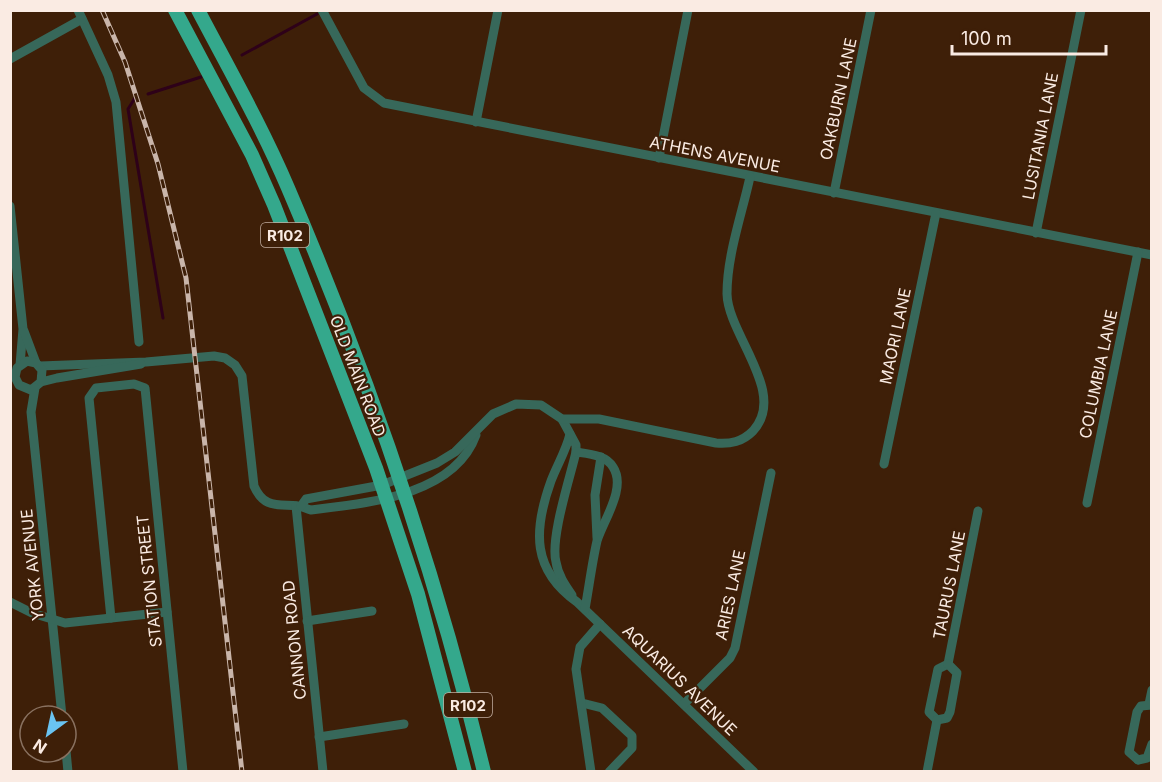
<svg xmlns="http://www.w3.org/2000/svg" width="1162" height="782" font-family="Inter,sans-serif">
<style>
.lines{fill:none;stroke-linecap:round;stroke-linejoin:round}
.stream{stroke:#2e0119;stroke-width:3}
.street{stroke:#37685a;stroke-width:9}
.primary{stroke:#34a88c;stroke-width:14}
.rail-casing{stroke:#c9b5aa;stroke-width:5}
.rail{stroke:#3e1f08;stroke-width:3;stroke-dasharray:9;stroke-linecap:butt}
.labels{text-anchor:middle;dominant-baseline:central;stroke-width:4.5;stroke-linejoin:round;paint-order:stroke}
.shield{fill:#3e1f08;stroke:#c2aea1;stroke-width:1.5}
.shield-label{font-size:15px;font-weight:bold;fill:#faebe3}
.street-label{font-size:16px;fill:#faebe3;stroke:#3e1f08}
</style>
<rect width="100%" height="100%" fill="#3e1f08"/>
<g class="lines">
<g class="stream">
<polyline points="242,55 317,14"/>
<polyline points="148,94 201,77"/>
<polyline points="135,98 128,109 163,318"/>
</g>
<g class="street">
<polyline points="78,10 108,75 116,102 139,342"/>
<polyline points="322,10 364,88 384,103 1152,255"/>
<polyline points="10,59 82,19"/>
<polyline points="476,122 498,10"/>
<polyline points="659,158 688,10"/>
<polyline points="834,193 871,10"/>
<polyline points="10,206 23,329 20,365"/>
<polyline points="1036,233 1081,10"/>
<polyline points="24,331 36,363"/>
<path d="M40,366L146,362L214,356L225,358L235,365L242,376L254,486C264,509 278,504 298,506C302,506 306,509 311,510C367,503 454,496 476,435"/>
<polyline points="41,382 42,370 36,363 27,361 17,368 15,377 19,385 31,390 41,382 57,378 141,364"/>
<polyline points="35,388 31,412 62,716"/>
<path d="M562,419L576,445V452C570,478 550,538 556,562C558,575 565,585 572,595"/>
<path d="M570,434C566,451 557,465 551,481C533,531 532,570 577,602L754,772"/>
<path d="M576,452C589,454 606,455 613,467C627,488 603,521 597,541C592,563 589,587 585,609"/>
<polyline points="884,464 936,213"/>
<polyline points="1087,503 1138,252"/>
<polyline points="296,506 323,772"/>
<path d="M301,506L306,499L382,485L437,463L455,452L493,414L516,404L541,405L562,419H599L716,443C731,444 742,442 753,431C788,393 728,335 727,294C727,255 742,214 750,177"/>
<polyline points="597,538 595,495 601,457"/>
<polyline points="10,602 32,613 65,623 167,612"/>
<polyline points="111,618 89,398 96,388 134,384 145,388 183,772"/>
<polyline points="307,621 372,611"/>
<polyline points="948,664 978,511"/>
<polyline points="582,703 602,708 632,736 632,748 609,772"/>
<polyline points="684,704 730,658 735,648 771,473"/>
<polyline points="1149,704 1152,690"/>
<polyline points="937,720 929,712 938,669 948,664"/>
<polyline points="937,720 947,718 950,712 957,673 948,664"/>
<polyline points="319,737 404,724"/>
<polyline points="66,751 68,772"/>
<polyline points="1138,760 1129,752 1137,712 1141,706 1152,705"/>
<polyline points="1138,760 1147,758 1152,744"/>
<polyline points="591,772 576,669 580,647 600,624"/>
<polyline points="927,772 937,720"/>
</g>
<g class="primary">
<polyline points="175,10 252,155 274,205 376,468 418,594 465,772"/>
<path d="M198,10C229,69 262,127 288,188C369,377 436,571 484,772"/>
</g>
<g class="rail-casing">
<polyline id="rail" points="102,10 125,62 158,164 186,278 242,772"/>
</g>
<use href="#rail" class="rail"/>
</g>
<g class="labels">
<g class="shield">
<rect x="261" y="223" width="48" height="24" rx="4.5"/>
<rect x="444" y="693" width="48" height="24" rx="4.5"/>
</g>
<g class="shield-label">
<text x="285" y="235">R102</text>
<text x="468" y="705">R102</text>
</g>
<g class="street-label">
<text transform="translate(838 99) rotate(-78)">OAKBURN LANE</text>
<text transform="translate(1040 136) rotate(-79)">LUSITANIA LANE</text>
<text transform="translate(715 154) rotate(11)">ATHENS AVENUE</text>
<text transform="translate(895 336) rotate(-78)">MAORI LANE</text>
<text transform="translate(1098 374) rotate(-78)">COLUMBIA LANE</text>
<text transform="translate(358 376) rotate(69)">OLD MAIN ROAD</text>
<text transform="translate(32 565) rotate(-96)">YORK AVENUE</text>
<text transform="translate(149 581) rotate(-96)">STATION STREET</text>
<text transform="translate(949 585) rotate(-79)">TAURUS LANE</text>
<text transform="translate(730 595) rotate(-78)">ARIES LANE</text>
<text transform="translate(294 640) rotate(-96)">CANNON ROAD</text>
<text transform="translate(680 680) rotate(44)">AQUARIUS AVENUE</text>
</g>
</g>
<rect width="1162" height="782" fill="none" stroke="#faebe3" stroke-width="24"/>
<g transform="translate(48 734) rotate(213)"><circle r="28" fill="#3e1f08" stroke="#897160" stroke-width="1.5"/>
<path d="M0-4.5L10 22L0 15L-10 22Z" fill="#6ac3f1"/>
<text y="-9" font-size="16" font-weight="bold" text-anchor="middle" fill="#faebe3">N</text>
</g>
<path d="M952 45v9h154v-9" fill="none" stroke="#faebe3" stroke-width="3"/>
<text x="961" y="45" font-size="18" fill="#faebe3" stroke="#3e1f08" stroke-width="4.5" paint-order="stroke">100 m</text>
</svg>
